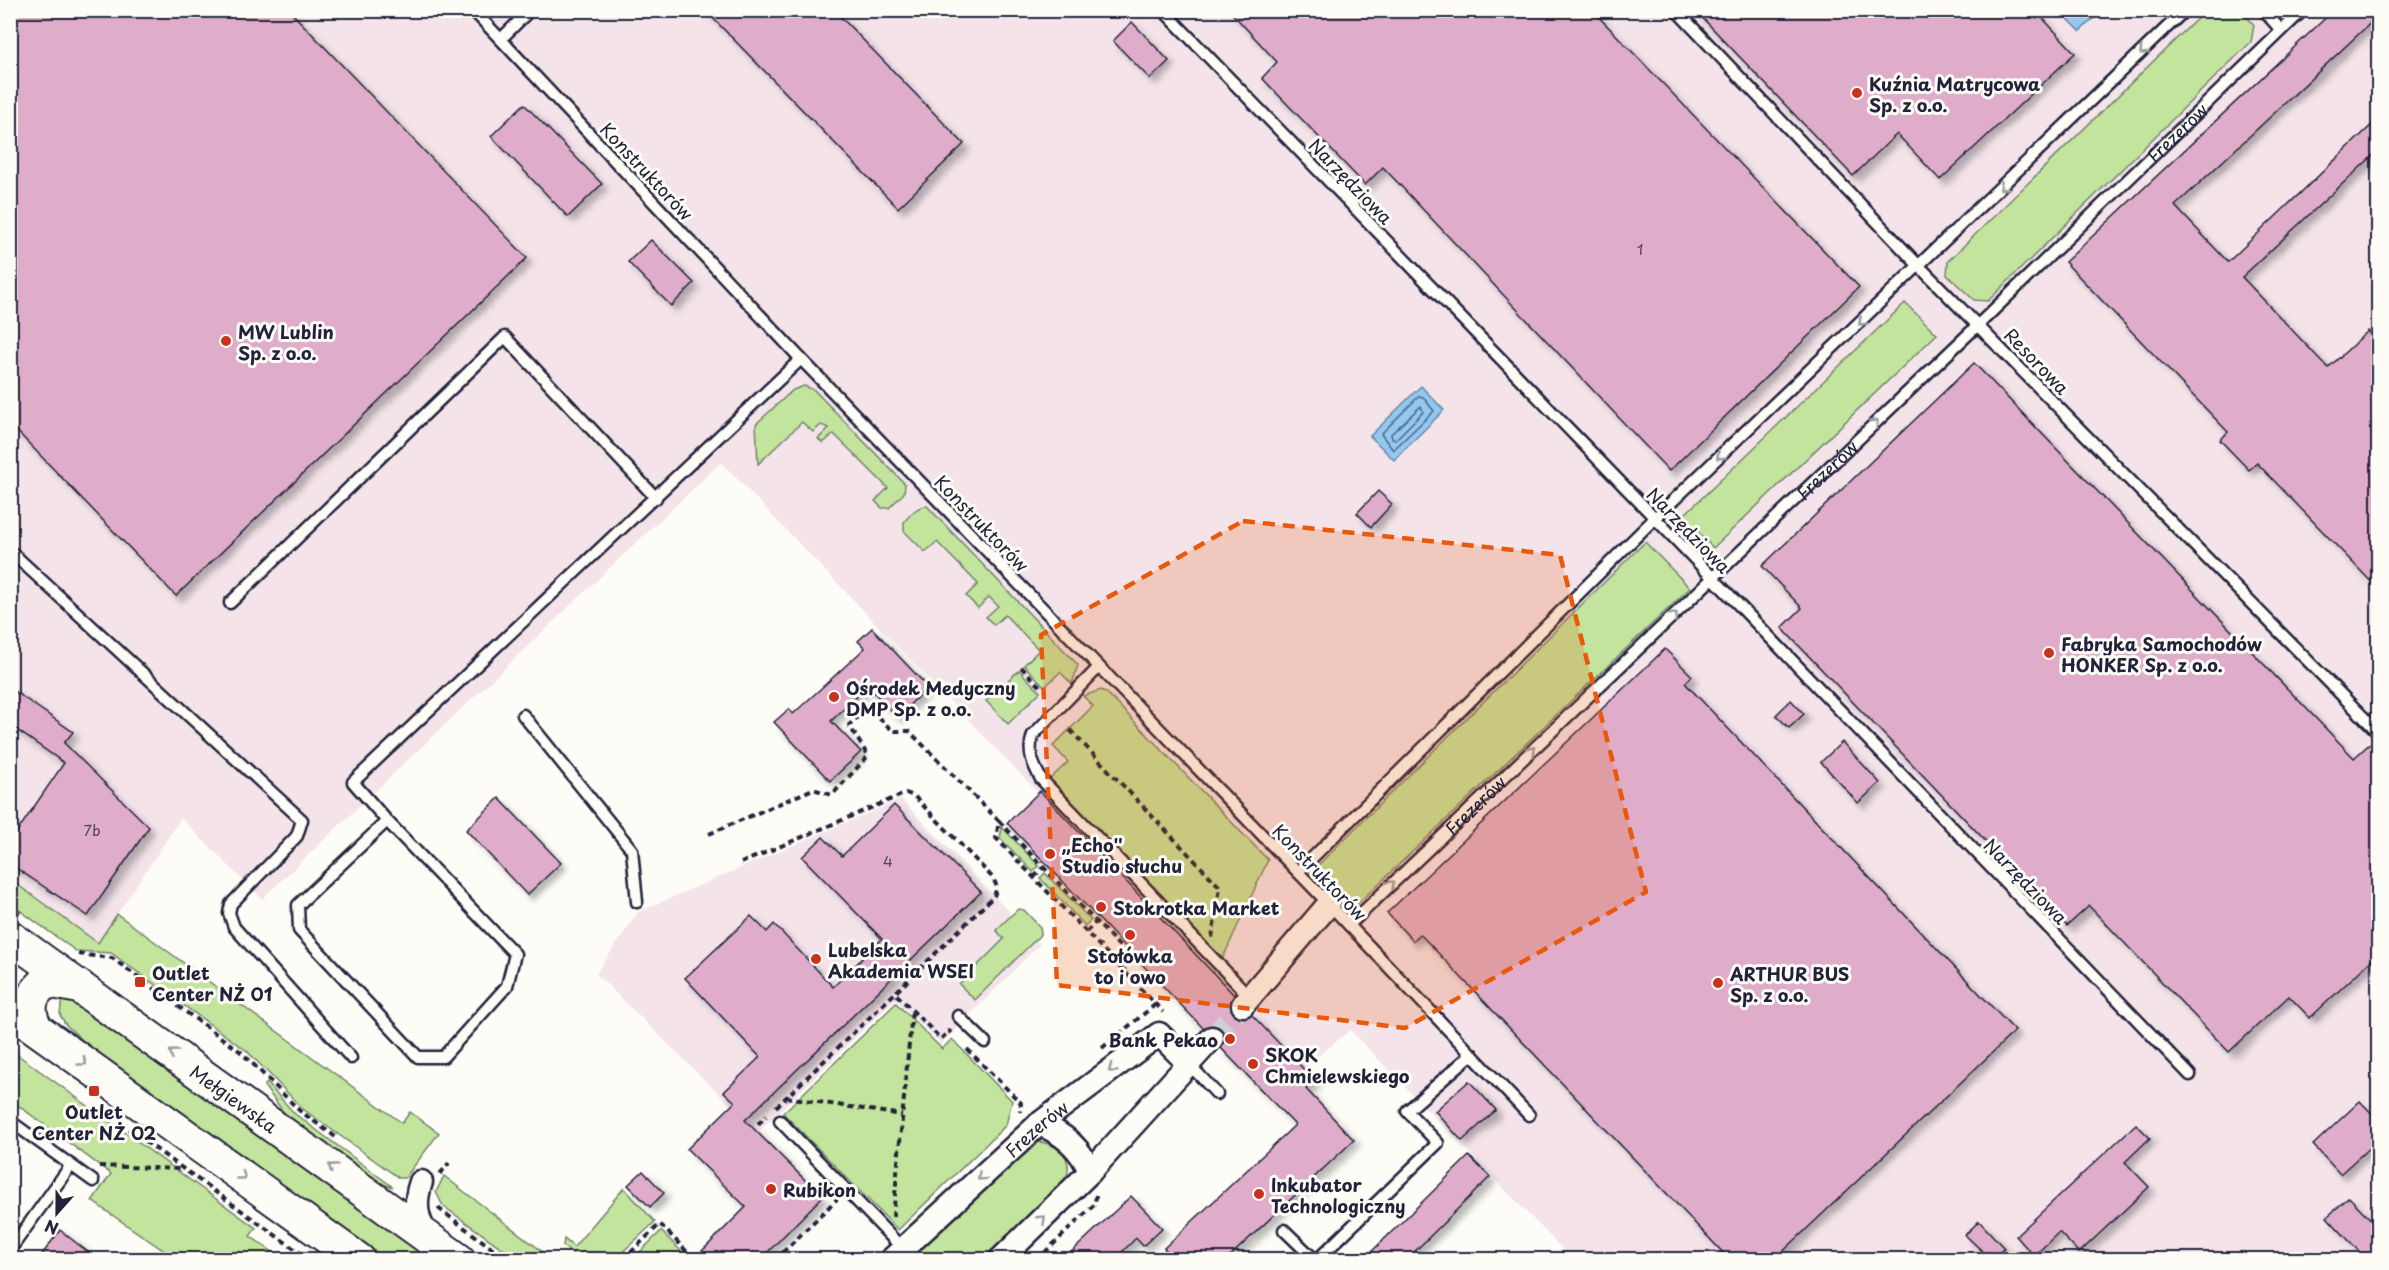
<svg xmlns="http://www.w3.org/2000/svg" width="2389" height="1270" font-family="'Playpen Sans',sans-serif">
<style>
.built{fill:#f4e4ea}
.green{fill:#c2e49d;stroke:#72836c;stroke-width:1.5}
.water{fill:#93c8f0;stroke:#6686a8;stroke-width:1.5}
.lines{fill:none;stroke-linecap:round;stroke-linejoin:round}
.shore{stroke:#4f6483;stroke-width:1.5}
.building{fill:#dfadca;stroke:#22223b;stroke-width:1.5;filter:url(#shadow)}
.minor-tunnel{stroke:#d1d0d1;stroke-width:22;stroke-dasharray:22 11;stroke-linecap:butt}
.service-casing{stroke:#22223b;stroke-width:15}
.minor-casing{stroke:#22223b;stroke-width:27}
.secondary-casing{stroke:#22223b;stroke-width:36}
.path{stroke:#22223b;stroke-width:4;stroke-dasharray:6 4.5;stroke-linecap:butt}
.service{stroke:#fdfcf7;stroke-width:10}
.minor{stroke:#fdfcf7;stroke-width:22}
.secondary{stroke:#fdfcf7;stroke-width:32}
.oneway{stroke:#9a9aa2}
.marked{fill:#e8590c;fill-opacity:0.2;stroke:#e8590c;stroke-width:4.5;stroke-dasharray:12 8;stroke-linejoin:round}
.poi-dot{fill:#c8321e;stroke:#fdfcf7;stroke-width:2}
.labels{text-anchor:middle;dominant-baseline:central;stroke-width:6;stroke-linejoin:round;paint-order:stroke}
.number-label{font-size:15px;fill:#51455f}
.poi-label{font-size:18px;font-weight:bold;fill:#22223b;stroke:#fdfcf7;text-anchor:start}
.street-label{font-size:18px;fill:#22223b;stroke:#fdfcf7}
</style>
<defs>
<filter id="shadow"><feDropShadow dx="5.5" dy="5.5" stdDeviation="3" flood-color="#0004"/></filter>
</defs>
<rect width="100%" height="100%" fill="#fdfcf7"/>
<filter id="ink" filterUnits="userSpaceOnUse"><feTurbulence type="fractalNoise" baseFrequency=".0167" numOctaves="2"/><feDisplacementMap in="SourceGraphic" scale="12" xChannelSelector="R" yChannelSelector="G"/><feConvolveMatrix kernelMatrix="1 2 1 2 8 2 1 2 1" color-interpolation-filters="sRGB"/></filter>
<g filter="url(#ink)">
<g class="built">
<polygon points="11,11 2378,11 2378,1259 1572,1259 1350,1030 1303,1069 721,462 262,899 181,818 98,943 11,880"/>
<polygon points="901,799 1040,944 941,1044 895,999 758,1132 596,974 638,912"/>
</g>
<g class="green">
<polygon points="2242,11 2254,25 2251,42 1988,301 1974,300 1947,275 1948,261 2205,11"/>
<polygon points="1905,303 1937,334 1713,548 1683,516"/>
<polygon points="804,386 814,390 905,484 904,493 889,508 882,508 875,501 888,488 834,434 823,443 818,439 829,428 821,425 813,432 802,422 758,464 756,424 793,390"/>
<path d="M927,506L1078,665L1072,684L1060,672L1045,687L1024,665L1039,650L1005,615L994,625L986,617L998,606L989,597L978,608L966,596L978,584L937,542L925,552L904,531V522C911,514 917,506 927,506Z"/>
<polygon points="1645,542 1690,588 1350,911 1312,871"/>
<polygon points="1019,670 1040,692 1008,724 986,701"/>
<polygon points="1101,690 1107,693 1268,860 1222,960 1050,779 1068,762 1053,746 1093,706 1083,696"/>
<polygon points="1002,827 1039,866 1033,872 1000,838"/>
<polygon points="1045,873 1091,920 1085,926 1040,878"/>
<polygon points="11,880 98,943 117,914 402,1123 410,1112 439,1133 405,1178 399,1178 303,1109 247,1051 111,953 76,951 11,904"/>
<polygon points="1018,909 1024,910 1040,927 1041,934 975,1000 959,984 1004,939 996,930"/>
<polygon points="62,997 72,999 432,1259 386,1259 90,1047 66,1025 60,1015"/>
<polygon points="896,1003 942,1049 952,1039 1012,1101 1006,1125 898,1230 783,1113"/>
<polygon points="11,1050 256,1228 250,1236 283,1259 176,1259 92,1201 111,1174 11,1100"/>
<polygon points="267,1083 295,1114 393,1187 381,1184 285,1114 264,1086"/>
<path d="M1041,1142C1063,1146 1075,1162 1064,1183L986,1259L907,1260L1034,1143Z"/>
<polygon points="444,1176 552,1259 517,1259 443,1206 436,1192"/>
<polygon points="624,1188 655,1222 615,1259 578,1259 563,1246 564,1239 574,1247"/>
<polygon points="661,1231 684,1254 679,1259 633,1259"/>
</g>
<g class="water">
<polygon points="2063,10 2102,10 2102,11 2080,31 2061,12"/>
<polygon points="1421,386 1444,410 1394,460 1370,436"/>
</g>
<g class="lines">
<g class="shore">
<polygon points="1419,396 1423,397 1434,411 1393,450 1381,434"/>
<polygon points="1421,406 1423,412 1396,439 1392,439 1391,434"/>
</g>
</g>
<g class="building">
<polygon points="10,10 289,10 527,258 176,596 10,424"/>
<polygon points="705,10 834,10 964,144 898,208"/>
<polygon points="1229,10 1592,10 1859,287 1669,471 1383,167 1365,185 1262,78 1277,62"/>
<polygon points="1695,10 2035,10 2075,53 1940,180 1897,134 1853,176"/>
<polygon points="2334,10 2379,10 2379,15 2175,206 2228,262 2379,118 2379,150 2242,277 2328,368 2368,331 2379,341 2379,590 2257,463 2249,470 2220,440 2228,432 2065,262"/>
<polygon points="1132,22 1169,61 1150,79 1113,41"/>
<polygon points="524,104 602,184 568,217 491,136"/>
<polygon points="651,240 694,283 671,306 628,262"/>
<polygon points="1974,363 2354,758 2375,739 2379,739 2379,953 2310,1018 2289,996 2229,1052 2089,906 2067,926 1782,628 1802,608 1762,566"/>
<polygon points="1378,491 1392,504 1371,527 1357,513"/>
<polygon points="872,628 928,687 897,717 868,686 831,721 861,752 830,781 774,722 789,709 793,714 865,648 858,641"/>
<polygon points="1665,649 1692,676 1685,683 2015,1031 1774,1260 1730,1260 1420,934 1413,941 1387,913"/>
<polygon points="10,688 73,732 64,743 149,827 88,916 10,864 10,842 64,763 10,725"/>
<polygon points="1791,700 1804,714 1789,728 1776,715"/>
<polygon points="1842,742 1880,783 1858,803 1821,762"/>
<polygon points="1040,791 1234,995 1230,1003 1234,1015 1241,1018 1252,1015 1315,1081 1306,1089 1354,1140 1226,1260 1175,1260 1164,1248 1295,1125 1221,1048 1225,1040 1221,1028 1214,1025 1203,1028 1007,823"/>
<polygon points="499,798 561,863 527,895 466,830"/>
<polygon points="894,805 981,892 745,1120 822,1197 760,1260 693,1260 746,1207 687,1149 735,1102 724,1092 760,1057 685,978 751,916 767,932 774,924 833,987 882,939 802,857 823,837 842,856"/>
<polygon points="1469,1081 1496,1110 1462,1141 1435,1111"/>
<polygon points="2360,1101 2379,1121 2379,1139 2340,1174 2313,1145"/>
<polygon points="2136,1124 2150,1138 2125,1162 2149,1187 2079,1253 2059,1232 2034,1256 2016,1236"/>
<polygon points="1469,1156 1490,1177 1406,1260 1363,1260"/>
<polygon points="643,1171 664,1193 650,1207 628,1185"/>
<polygon points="1131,1196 1162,1228 1143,1246 1136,1238 1114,1260 1063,1260"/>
<polygon points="2349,1197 2379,1228 2379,1260 2367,1260 2327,1217"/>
<polygon points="1979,1221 2004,1248 1992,1260 1965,1235"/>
<polygon points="60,1230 98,1260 38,1260"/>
</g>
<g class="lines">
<polyline class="minor-tunnel" points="1212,1038 1243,1005"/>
<g class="service-casing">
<g id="service">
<polyline points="473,10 801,359 1329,904 1529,1115"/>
<polyline points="1163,10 1713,578 2190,1075"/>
<polyline points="1676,10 1920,267 2378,732"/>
<polyline points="2263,10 2281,30"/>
<polyline points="501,39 530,10"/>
<polyline points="10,551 302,820 297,836 231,904 229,913 234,927 351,1058"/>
<polyline points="230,603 505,337 656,498"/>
<path d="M1099,667L1033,735C1027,751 1033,765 1041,779L1250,997"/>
<polyline points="523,715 632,850 637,902"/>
<polyline points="387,821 298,905 299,930 418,1057 443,1057 507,986 515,954 387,821 353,782 801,359"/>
<polyline points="1298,872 1655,518 2185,10"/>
<path id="s1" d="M1349,925L1978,325L2303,10"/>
<polyline points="958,1016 985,1042"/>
<polyline points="1189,1064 1217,1094"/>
<polyline points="10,1121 93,1181"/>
<polyline points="780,1121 902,1248"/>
<polyline points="1284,1230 1315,1260"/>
<polyline points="10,1250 71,1165"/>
<polyline points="1317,1260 1438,1143 1407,1111 1472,1054"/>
</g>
</g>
<g class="minor-casing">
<g id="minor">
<polyline points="1243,1005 1329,904"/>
<path d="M1039,1124C1063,1133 1081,1148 1090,1172"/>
<path d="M421,1182C414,1202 416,1216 426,1235"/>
<path id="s2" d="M891,1260L1039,1124L1159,1034L1189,1064"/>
<polyline points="1000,1260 1090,1172 1212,1038"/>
</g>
</g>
<g class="secondary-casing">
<g id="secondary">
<path id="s3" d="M10,937L459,1260"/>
<polyline points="10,1010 359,1260"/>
<path d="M36,1028C26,1008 30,994 47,981L80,987"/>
</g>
</g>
<g class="path">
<polyline points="1021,667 1043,689"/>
<polyline points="846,707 856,718"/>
<polyline points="1070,730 1220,887 1212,938"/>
<polyline points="999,821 1128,955 1124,971"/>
<polyline points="709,834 813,789 832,795 868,756 849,725 868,708 893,731 909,731 999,821 996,838 1163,1012"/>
<polyline points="741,863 906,793 914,796 993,878 997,887 994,896 895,993 941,1039 949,1031 951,1033"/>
<polyline points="1034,877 1044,867"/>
<polyline points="10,906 20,913"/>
<polyline points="1086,932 1096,922"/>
<polyline points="78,954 112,958 241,1052 300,1111 337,1138"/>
<polyline points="907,964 915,972"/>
<polyline points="1102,1048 1156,1004"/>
<polyline points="967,1049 1021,1103 1020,1112"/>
<polyline points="786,1097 902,1115"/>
<polyline points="776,1107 895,993"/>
<polyline points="758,1124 766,1116"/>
<polyline points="128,1129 310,1260"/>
<polyline points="99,1166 181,1169"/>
<polyline points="440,1174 449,1163"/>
<polyline points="438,1208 508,1260"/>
<polyline points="893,1217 912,1011"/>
<polyline points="623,1260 660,1224 690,1255 685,1260"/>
<polyline points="775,1260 837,1199"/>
<polyline points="1037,1260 1095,1204 1096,1195"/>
</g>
<use href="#service" class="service"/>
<use href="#minor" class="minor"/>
<use href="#secondary" class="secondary"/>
</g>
<defs><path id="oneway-chevron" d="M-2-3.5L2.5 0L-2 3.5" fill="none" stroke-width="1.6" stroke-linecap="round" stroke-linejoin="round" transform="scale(1.5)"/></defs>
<g class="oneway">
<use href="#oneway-chevron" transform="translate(2143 51) rotate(136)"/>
<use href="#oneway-chevron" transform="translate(2003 187) rotate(136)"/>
<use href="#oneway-chevron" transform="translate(1862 322) rotate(137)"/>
<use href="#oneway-chevron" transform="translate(1875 423) rotate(-44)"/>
<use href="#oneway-chevron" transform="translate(1720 456) rotate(137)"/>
<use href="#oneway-chevron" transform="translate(1674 616) rotate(-44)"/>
<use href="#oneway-chevron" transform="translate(1532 750) rotate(-44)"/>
<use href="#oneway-chevron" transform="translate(1391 884) rotate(-44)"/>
<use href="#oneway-chevron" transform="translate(173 1053) rotate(-144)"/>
<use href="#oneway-chevron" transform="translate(83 1062) rotate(36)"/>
<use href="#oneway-chevron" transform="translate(1112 1069) rotate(143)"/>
<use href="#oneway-chevron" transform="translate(332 1167) rotate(-144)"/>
<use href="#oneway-chevron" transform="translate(242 1176) rotate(36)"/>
<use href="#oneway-chevron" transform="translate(981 1177) rotate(138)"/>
<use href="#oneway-chevron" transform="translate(1042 1219) rotate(-44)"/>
</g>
</g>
<path class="marked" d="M1243,521L1560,555L1646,892L1405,1028L1057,985L1041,635Z"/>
<g class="poi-dot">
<circle cx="1857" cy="93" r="6"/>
<circle cx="226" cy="341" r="6"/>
<circle cx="2049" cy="653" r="6"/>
<circle cx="834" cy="697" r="6"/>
<circle cx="1050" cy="854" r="6"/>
<circle cx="1101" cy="907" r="6"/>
<circle cx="1130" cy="935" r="6"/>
<circle cx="816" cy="959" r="6"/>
<rect x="134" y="976" width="12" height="12" rx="3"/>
<circle cx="1718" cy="983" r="6"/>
<circle cx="1230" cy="1039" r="6"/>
<circle cx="1253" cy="1064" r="6"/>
<rect x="88" y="1085" width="12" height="12" rx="3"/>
<circle cx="771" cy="1189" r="6"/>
<circle cx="1259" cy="1194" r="6"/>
</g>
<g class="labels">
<g class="number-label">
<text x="1640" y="248">1</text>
<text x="92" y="829">7b</text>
<text x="888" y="860">4</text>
</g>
<g class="poi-label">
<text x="1869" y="83">Kuźnia Matrycowa<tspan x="1869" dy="21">Sp. z o.o.</tspan></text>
<text x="238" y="331">MW Lublin<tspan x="238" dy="21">Sp. z o.o.</tspan></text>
<text x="2061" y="643">Fabryka Samochodów<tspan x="2061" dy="21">HONKER Sp. z o.o.</tspan></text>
<text x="846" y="687">Ośrodek Medyczny<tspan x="846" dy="21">DMP Sp. z o.o.</tspan></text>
<text x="1062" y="844">,,Echo''<tspan x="1062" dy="21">Studio słuchu</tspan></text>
<text x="1113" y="907">Stokrotka Market</text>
<text x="828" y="949">Lubelska<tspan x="828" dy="21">Akademia WSEI</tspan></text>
<text x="1130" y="955" text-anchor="middle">Stołówka<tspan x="1130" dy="21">to i owo</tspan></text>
<text x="152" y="972">Outlet<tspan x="152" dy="21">Center NŻ 01</tspan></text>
<text x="1730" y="973">ARTHUR BUS<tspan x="1730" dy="21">Sp. z o.o.</tspan></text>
<text x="1218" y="1039" text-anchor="end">Bank Pekao</text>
<text x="1265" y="1054">SKOK<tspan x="1265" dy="21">Chmielewskiego</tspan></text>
<text x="94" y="1111" text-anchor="middle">Outlet<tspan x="94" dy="21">Center NŻ 02</tspan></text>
<text x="1271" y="1184">Inkubator<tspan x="1271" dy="21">Technologiczny</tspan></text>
<text x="783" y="1189">Rubikon</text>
</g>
<g class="street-label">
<text stroke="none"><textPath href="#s1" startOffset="1146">Frezerów</textPath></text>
<text transform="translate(647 171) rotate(47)">Konstruktorów</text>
<text transform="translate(1351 181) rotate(46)">Narzędziowa</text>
<text transform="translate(2037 361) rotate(46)">Resorowa</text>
<text stroke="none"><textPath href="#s1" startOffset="660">Frezerów</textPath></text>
<text transform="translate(982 523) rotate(46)">Konstruktorów</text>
<text transform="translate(1689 530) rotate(46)">Narzędziowa</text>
<text stroke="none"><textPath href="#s1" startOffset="174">Frezerów</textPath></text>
<text transform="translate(1320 872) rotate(46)">Konstruktorów</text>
<text transform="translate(2026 881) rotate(46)">Narzędziowa</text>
<text stroke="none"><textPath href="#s3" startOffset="276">Mełgiewska</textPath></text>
<text stroke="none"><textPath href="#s2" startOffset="196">Frezerów</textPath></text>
</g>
</g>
<rect width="2389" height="1270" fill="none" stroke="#fdfcf7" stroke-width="36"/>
<rect x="18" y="18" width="2353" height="1234" fill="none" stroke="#22223b" stroke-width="2" filter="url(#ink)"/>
<g transform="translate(57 1213) rotate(201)" stroke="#fdfcf7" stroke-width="4.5" paint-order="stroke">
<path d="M0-4.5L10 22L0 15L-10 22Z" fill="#22223b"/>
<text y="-9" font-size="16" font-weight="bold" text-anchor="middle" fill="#22223b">N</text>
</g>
</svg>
